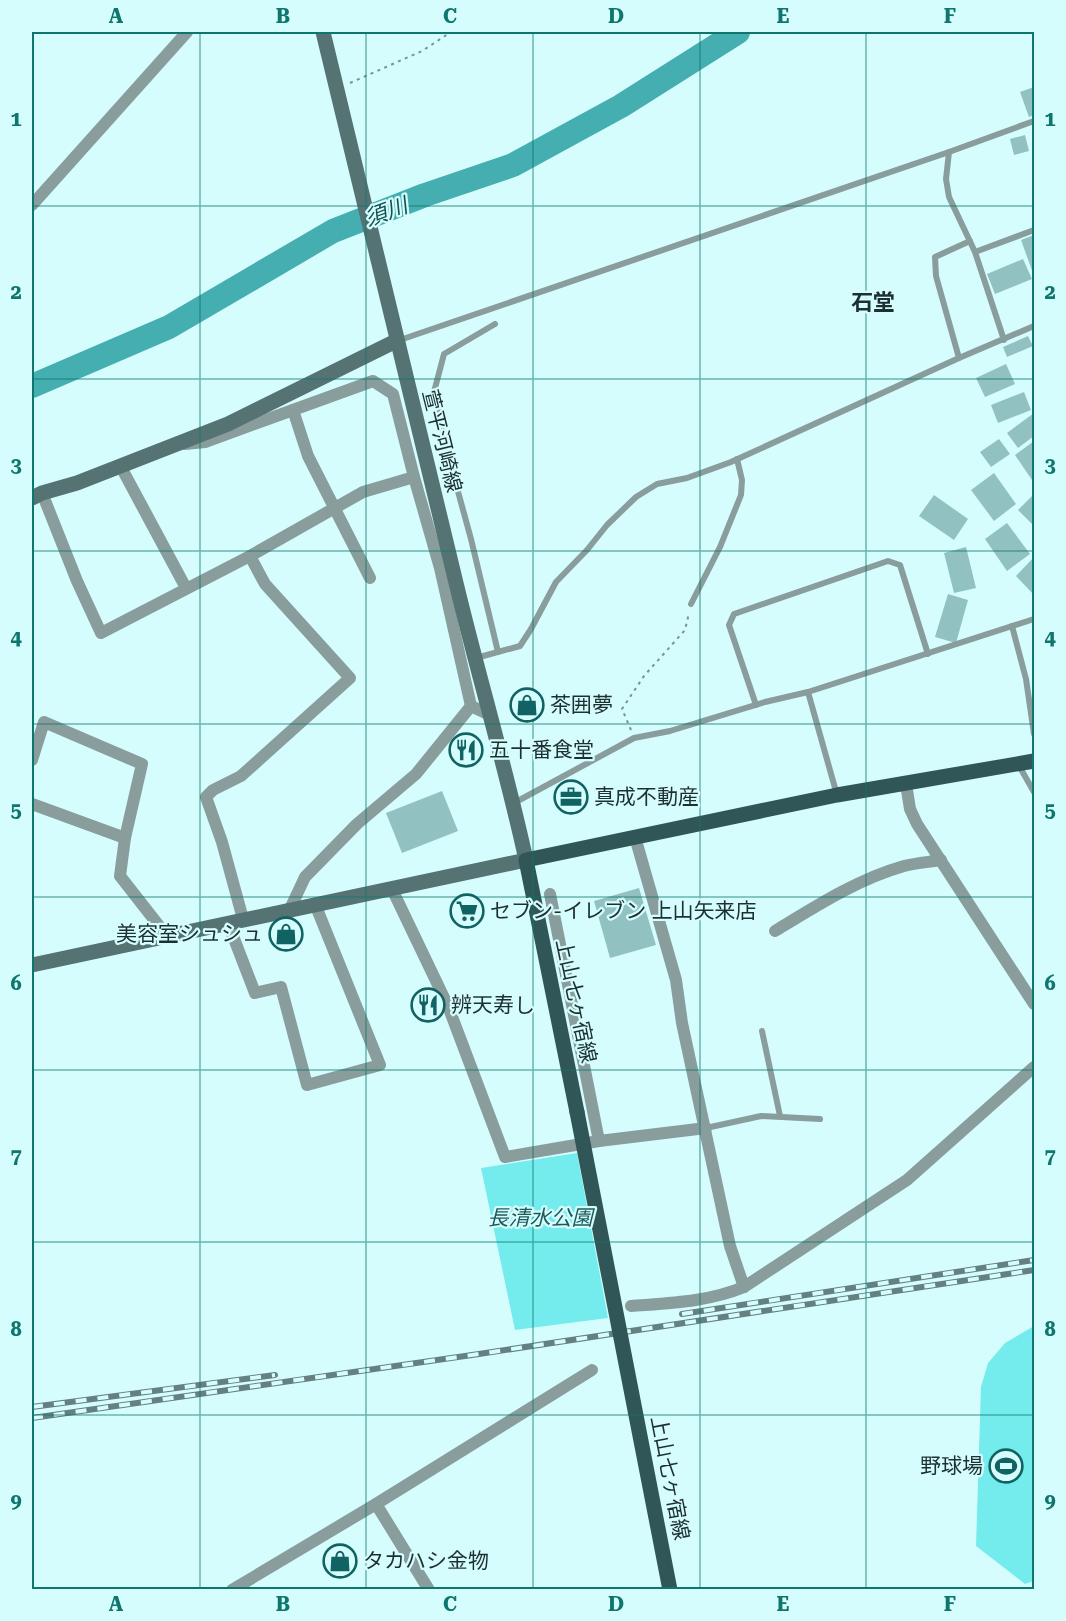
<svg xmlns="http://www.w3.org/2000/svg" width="1066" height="1621" font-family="'Roboto Serif','Noto Sans JP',serif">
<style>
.green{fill:#74ecee}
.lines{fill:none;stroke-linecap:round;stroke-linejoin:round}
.river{stroke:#45aeb1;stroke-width:24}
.building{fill:#92c1c2}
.path{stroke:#779495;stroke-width:2;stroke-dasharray:3 4.5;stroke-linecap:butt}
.lane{stroke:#899d9d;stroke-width:6}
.street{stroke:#899d9d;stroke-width:12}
.secondary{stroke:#567374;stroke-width:15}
.primary{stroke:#315657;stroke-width:15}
.rail-casing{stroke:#658080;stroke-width:6}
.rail{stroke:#d6fdfd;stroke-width:4;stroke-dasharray:11;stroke-linecap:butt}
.primary-bridge{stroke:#315657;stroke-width:15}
.grid{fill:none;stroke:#0f766e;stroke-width:1.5;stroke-opacity:0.55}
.labels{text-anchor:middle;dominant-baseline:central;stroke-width:4.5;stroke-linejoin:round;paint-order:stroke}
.street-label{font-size:21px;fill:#1d3031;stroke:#d6fdfd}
.poi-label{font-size:21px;fill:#1d3031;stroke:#d6fdfd;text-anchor:start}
.park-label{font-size:21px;font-style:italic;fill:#1e595a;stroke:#d6fdfd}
.water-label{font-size:22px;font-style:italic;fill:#135051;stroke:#d6fdfd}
.neighbourhood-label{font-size:22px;font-weight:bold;fill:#1d3031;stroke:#d6fdfd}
.neatline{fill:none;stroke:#0f766e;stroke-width:2}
.grid-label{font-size:20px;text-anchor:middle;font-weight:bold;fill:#0f766e}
</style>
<rect width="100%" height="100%" fill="#d6fdfd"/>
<g class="green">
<polygon points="577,1153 608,1318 515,1330 481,1168"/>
<polygon points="1034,1326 1034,1581 1025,1584 976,1546 981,1387 988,1363 1005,1343"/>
</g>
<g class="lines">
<polyline class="river" points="32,386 169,327 333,231 425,195 513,165 621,106 738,32"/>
</g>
<g class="building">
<polygon points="1034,87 1034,115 1029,117 1020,92"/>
<polygon points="1025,135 1029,151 1014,155 1010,139"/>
<polygon points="1034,235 1034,276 1021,240"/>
<polygon points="1023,259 1032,279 995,294 987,274"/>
<polygon points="1028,336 1033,346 1007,357 1003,347"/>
<polygon points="1006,364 1015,384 985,397 976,378"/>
<polygon points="1024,392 1031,410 998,423 991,405"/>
<polygon points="1034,413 1034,436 1018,448 1007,433"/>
<polygon points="999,439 1010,454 991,467 980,452"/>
<polygon points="1034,441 1034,483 1015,455"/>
<polygon points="994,473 1016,504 994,521 971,490"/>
<polygon points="1034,494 1034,526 1018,510"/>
<polygon points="934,495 968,519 954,540 919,516"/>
<polygon points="1007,523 1030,554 1007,571 985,539"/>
<polygon points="966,547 976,588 954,593 944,553"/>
<polygon points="1034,557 1034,595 1016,576"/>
<polygon points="948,594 968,600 956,643 935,637"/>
<polygon points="442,791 458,831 402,853 386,813"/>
<polygon points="639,888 656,945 610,958 594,901"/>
</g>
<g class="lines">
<g class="path">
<polyline points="350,83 422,51 451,32"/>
<polyline points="631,730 622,709 644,676 685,630 689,613"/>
</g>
<g class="lane">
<polyline points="949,152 946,179 949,197 975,252 1004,340"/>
<polyline points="975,252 1034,230"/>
<polyline points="495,324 444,354 434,392 451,466 471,539 498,652"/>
<polyline points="397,341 949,152 1034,121"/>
<polyline points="959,358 936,276 935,257 970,241"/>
<polyline points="691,604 720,547 741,495 742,480 737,459"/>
<polyline points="1012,626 1026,679 1034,734"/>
<polyline points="476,658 520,646 531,629 556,582 587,550 607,525 636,497 657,484 687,478 731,462 959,358 1034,326"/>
<polyline points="756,705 729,625 734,614 888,561 900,565 928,654"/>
<polyline points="1018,764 1034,792"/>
<polyline points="837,795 808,692 1034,619"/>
<polyline points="514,803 634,738 670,731 765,702 808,692"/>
<polyline points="762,1031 780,1116"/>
<polyline points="706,1128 761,1116 820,1119"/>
</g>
<g class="street">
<polyline points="32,205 187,32"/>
<polyline points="185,444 205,442 293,410"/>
<polyline points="121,467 186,588"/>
<polyline points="414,477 440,568 471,706 490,715"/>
<polyline points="42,493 77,581 101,633 250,556 363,492 414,477 393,394 373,381 293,410 308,456 370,578"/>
<polyline points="32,760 44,722 142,764 125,838 32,804"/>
<polyline points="906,784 910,809 917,824 1034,1004"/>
<polyline points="635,837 676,980 682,1023 730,1246 744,1287"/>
<polyline points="125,838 120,876 167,936"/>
<polyline points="392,889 448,1006 505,1157 599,1141 706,1128"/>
<polyline points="550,894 599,1141"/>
<polyline points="290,909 305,877 357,824 416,774 471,706"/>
<polyline points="243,919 222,842 206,797 213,790 241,776 350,678 265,584 250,556"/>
<polyline points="228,923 255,993 281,987 307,1085 380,1065 315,904"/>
<path d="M775,931C816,906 858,879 904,866C916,863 929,862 941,860"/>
<path d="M631,1306C669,1303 708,1302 744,1287L907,1180L1034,1067"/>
<polyline points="376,1504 429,1590"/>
<polyline points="232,1590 376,1504 592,1370"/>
</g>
<g class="secondary">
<polyline points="32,498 42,493 77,483 228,424 396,341"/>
<path d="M32,965L526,860C506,768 479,678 457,587C411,402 366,217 323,32"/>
</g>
<polyline class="primary" points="577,1112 526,860 837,795 1034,761"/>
<g class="rail-casing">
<g id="rail">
<polyline points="682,1314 1034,1260"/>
<polyline points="32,1407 275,1375"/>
<polyline points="32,1418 479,1354 1034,1270"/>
</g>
</g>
<use href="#rail" class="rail"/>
<polyline class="primary-bridge" points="577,1112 670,1590"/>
</g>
<path class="grid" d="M200,32V1590M366,32V1590M533,32V1590M700,32V1590M866,32V1590M32,206H1034M32,379H1034M32,551H1034M32,724H1034M32,897H1034M32,1070H1034M32,1242H1034M32,1415H1034"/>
<defs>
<g id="shop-ring" transform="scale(1.725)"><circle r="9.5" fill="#d6fdfd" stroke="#116263" stroke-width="1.5"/><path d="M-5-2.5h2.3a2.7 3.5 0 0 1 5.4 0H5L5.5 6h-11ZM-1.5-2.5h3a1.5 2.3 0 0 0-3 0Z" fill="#116263"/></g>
<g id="restaurant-ring" transform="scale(1.725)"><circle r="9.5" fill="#d6fdfd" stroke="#116263" stroke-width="1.5"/><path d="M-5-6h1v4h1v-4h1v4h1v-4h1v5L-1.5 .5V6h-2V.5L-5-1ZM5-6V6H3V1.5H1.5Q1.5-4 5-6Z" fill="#116263"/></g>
<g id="office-ring" transform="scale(1.725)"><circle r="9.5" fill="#d6fdfd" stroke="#116263" stroke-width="1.5"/><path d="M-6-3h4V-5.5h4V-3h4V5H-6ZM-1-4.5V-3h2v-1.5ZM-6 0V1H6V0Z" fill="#116263"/></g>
<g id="supermarket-ring" transform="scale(1.725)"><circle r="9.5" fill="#d6fdfd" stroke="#116263" stroke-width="1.5"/><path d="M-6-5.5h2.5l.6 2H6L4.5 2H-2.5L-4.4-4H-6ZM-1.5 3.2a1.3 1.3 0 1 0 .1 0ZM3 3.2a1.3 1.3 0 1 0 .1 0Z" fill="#116263"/></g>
<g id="stadium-ring" transform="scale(1.725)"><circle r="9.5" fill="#d6fdfd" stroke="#116263" stroke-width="1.5"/><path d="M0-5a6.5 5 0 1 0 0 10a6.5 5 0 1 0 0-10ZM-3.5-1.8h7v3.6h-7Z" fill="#116263"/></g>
</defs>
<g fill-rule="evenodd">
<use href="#shop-ring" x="527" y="705"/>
<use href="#restaurant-ring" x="466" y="750"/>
<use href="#office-ring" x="571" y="797"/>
<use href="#supermarket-ring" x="467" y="911"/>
<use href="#shop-ring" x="286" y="934"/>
<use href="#restaurant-ring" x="428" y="1005"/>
<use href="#stadium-ring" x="1006" y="1466"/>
<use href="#shop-ring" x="340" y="1561"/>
</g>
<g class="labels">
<g class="street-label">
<text transform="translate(442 441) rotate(76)">萱平河崎線</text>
<text transform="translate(576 1001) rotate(78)">上山七ヶ宿線</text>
<text transform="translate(670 1478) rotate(79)">上山七ヶ宿線</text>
</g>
<g class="poi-label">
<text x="550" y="705">茶囲夢</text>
<text x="489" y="750">五十番食堂</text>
<text x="594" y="797">真成不動産</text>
<text x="490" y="911">セブン-イレブン 上山矢来店</text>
<text x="263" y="934" text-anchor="end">美容室シュシュ</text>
<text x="451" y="1005">辨天寿し</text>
<text x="983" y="1466" text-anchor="end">野球場</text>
<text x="363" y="1561">タカハシ金物</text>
</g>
<g class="park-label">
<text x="540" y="1218">長清水公園</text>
</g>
<g class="water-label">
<text transform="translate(386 212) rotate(-20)">須川</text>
</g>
<g class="neighbourhood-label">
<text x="873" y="302">石堂</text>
</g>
</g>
<rect width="1066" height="1621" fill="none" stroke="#d6fdfd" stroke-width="66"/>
<rect x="33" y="33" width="1000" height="1555" class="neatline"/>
<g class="grid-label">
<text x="116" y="23">A</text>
<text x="283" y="23">B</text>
<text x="450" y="23">C</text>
<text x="616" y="23">D</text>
<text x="783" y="23">E</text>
<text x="950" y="23">F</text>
<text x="16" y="126">1</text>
<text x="1050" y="126">1</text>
<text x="16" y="299">2</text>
<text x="1050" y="299">2</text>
<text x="16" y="472">3</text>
<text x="1050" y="472">3</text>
<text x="16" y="645">4</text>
<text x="1050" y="645">4</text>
<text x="16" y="817">5</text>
<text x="1050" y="817">5</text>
<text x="16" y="990">6</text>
<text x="1050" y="990">6</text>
<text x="16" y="1163">7</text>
<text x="1050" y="1163">7</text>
<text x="16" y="1336">8</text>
<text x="1050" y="1336">8</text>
<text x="16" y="1508">9</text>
<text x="1050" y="1508">9</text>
<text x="116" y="1611">A</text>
<text x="283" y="1611">B</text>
<text x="450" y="1611">C</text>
<text x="616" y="1611">D</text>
<text x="783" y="1611">E</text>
<text x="950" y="1611">F</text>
</g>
</svg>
